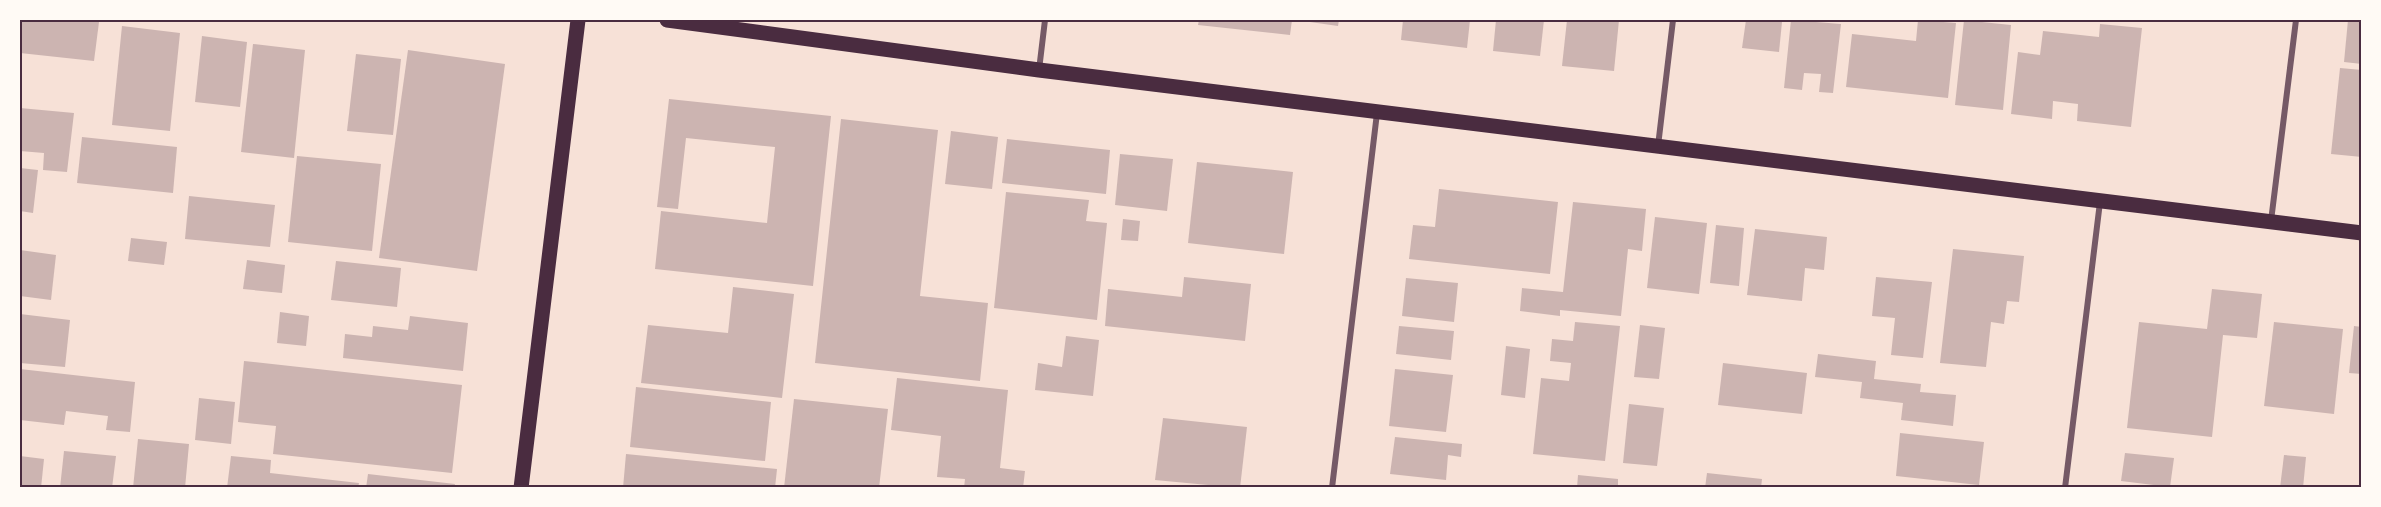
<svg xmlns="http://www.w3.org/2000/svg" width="2381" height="507" font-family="Poppins,sans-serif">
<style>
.building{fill:#ccb4b1}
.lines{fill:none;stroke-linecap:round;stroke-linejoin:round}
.minor{stroke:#755966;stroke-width:6}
.primary{stroke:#4a2c40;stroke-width:15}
.neatline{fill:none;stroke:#4a2c40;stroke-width:2}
</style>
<rect width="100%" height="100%" fill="#f7e1d7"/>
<g class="building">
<polygon points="20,20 70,20 99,22 94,61 20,53"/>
<polygon points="1199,20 1292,20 1290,35 1198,25"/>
<polygon points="1296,20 1339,20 1338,26"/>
<polygon points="1403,20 1470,20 1467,48 1401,40"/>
<polygon points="1496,20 1544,20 1540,56 1493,51"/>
<polygon points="1567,20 1619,20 1614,71 1562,66"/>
<polygon points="1746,20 1782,22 1779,52 1742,48"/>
<polygon points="1791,20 1841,24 1833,93 1819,92 1821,74 1804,73 1802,90 1784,88"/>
<polygon points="1918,20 1956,23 1948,98 1846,87 1852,34 1916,41"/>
<polygon points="1964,20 1983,20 1982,22 2011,25 2003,110 1955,105"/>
<polygon points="2348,20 2362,21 2362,64 2344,62"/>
<polygon points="2100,24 2142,28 2131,127 2077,121 2078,104 2053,101 2052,119 2011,114 2018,52 2040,55 2043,31 2099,37"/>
<polygon points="122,26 180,33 170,131 112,125"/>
<polygon points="202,36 247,42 240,107 195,102"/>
<polygon points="253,44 305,50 294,158 241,152"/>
<polygon points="408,50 505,64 477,271 379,258"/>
<polygon points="356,54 401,59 393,135 347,131"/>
<polygon points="2340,68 2362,70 2362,157 2331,154"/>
<polygon points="669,99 831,116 813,286 655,269 661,211 767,223 775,147 686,138 678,209 657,207"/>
<polygon points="20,108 74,113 67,172 43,170 44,153 20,151"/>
<polygon points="841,119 938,130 920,296 988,303 980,381 815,363"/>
<polygon points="951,131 998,137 992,189 945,184"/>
<polygon points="82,137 177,147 173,193 77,183"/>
<polygon points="1007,139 1110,150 1106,194 1002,183"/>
<polygon points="1120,154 1173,159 1167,211 1115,205"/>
<polygon points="297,156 381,164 372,251 288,242"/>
<polygon points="1197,162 1293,172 1284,254 1188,243"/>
<polygon points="20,168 38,170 33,213 20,211"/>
<polygon points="1439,189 1558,202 1550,274 1409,259 1413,225 1435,227"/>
<polygon points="1006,192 1089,200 1086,221 1107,223 1097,320 994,308"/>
<polygon points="189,196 275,205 270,247 185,239"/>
<polygon points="1573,202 1646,209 1642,251 1628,249 1621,316 1560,310 1560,316 1520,311 1522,288 1563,292"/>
<polygon points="1655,217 1707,223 1699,294 1647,288"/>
<polygon points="1123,219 1140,221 1138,241 1121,240"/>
<polygon points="1716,225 1744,228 1739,286 1710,283"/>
<polygon points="1755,229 1827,237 1824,270 1805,268 1802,301 1747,295"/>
<polygon points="131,238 167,242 164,265 128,261"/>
<polygon points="1953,249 2024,256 2019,302 2007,301 2004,324 1991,322 1986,367 1940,363"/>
<polygon points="20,250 56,255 51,300 20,296"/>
<polygon points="247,260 285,265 282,293 243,289"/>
<polygon points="336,261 401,268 397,307 331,300"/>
<polygon points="1184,277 1251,284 1245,341 1105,326 1108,289 1182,297"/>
<polygon points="1876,277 1932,282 1923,358 1891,355 1895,318 1872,316"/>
<polygon points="1406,278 1458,283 1454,322 1402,316"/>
<polygon points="733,287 794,294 782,398 641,383 648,325 728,333"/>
<polygon points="2212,289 2262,294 2257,338 2223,335 2212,437 2127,428 2139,322 2207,329"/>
<polygon points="280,312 309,316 306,346 277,343"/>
<polygon points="20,314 70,320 65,367 20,363"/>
<polygon points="410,316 468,323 463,371 343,358 345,334 372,337 373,326 408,330"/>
<polygon points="1575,322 1620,326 1605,461 1533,454 1541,378 1569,381 1571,363 1550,361 1552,339 1573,341"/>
<polygon points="2274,322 2343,329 2334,414 2264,406"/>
<polygon points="1640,325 1665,328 1659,379 1634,377"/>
<polygon points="1399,326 1454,331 1451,360 1396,354"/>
<polygon points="2354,326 2362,327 2362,374 2349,373"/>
<polygon points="1066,336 1099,340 1093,396 1035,390 1038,363 1062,367"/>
<polygon points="1506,346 1530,349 1525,398 1501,395"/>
<polygon points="1818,354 1876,361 1874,379 1921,384 1920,392 1956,395 1953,426 1901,420 1903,403 1860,398 1862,382 1815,377"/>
<polygon points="244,361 462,385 452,473 273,454 276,426 238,422"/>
<polygon points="1723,363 1807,373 1802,414 1718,405"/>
<polygon points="20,369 135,382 130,432 106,430 108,416 66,411 64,425 20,420"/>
<polygon points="1395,369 1453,375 1446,432 1389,426"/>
<polygon points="897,378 1008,390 1000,468 1025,471 1023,488 964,488 965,479 937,477 941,436 891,430"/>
<polygon points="636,387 771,402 765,461 630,447"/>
<polygon points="199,398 235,402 231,444 195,440"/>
<polygon points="794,399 888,409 879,488 784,488"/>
<polygon points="1629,404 1664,408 1657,466 1623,463"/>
<polygon points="1163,418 1247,427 1240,488 1155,480"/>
<polygon points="1900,433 1984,442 1979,485 1896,476"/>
<polygon points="1395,437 1462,444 1461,457 1448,455 1446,480 1390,474"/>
<polygon points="138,439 189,444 185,488 133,488"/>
<polygon points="64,451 116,456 112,488 60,488"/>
<polygon points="2125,453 2174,458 2170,487 2121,481"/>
<polygon points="626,454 777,469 775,488 623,488"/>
<polygon points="2284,455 2306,457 2303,488 2280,488"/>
<polygon points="20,456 44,459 41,488 20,488"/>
<polygon points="231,456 271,460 270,473 359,483 358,488 227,488"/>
<polygon points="1707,473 1762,479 1761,488 1705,488"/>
<polygon points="368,474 455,484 454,488 366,488"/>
<polygon points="1578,475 1618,479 1618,488 1577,488"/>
</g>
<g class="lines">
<g class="minor">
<polyline points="1039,70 1045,20"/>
<polyline points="1658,146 1673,20"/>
<polyline points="2271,221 2296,20"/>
<polyline points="1332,488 1377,113"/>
<polyline points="2065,488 2100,202"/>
</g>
<g class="primary">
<polyline points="667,20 1039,70 2362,233"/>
<polyline points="521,488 578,20"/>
</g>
</g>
<rect width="2381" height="507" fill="none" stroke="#fffaf5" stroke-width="42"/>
<rect x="21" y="21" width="2339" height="465" class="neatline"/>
</svg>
